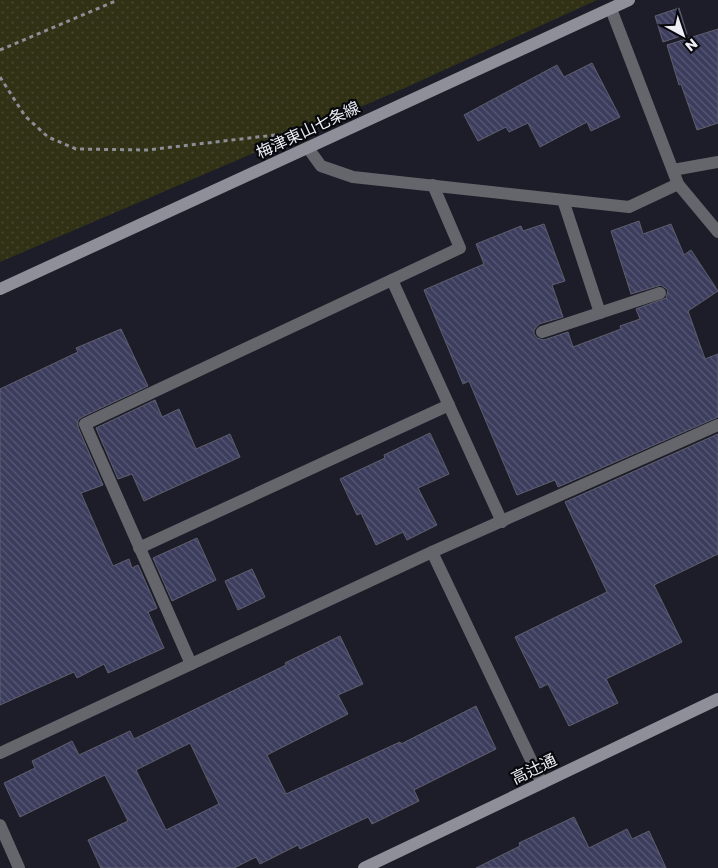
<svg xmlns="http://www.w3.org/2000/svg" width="718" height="868" font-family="Poppins,'Noto Sans JP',sans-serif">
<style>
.grass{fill:url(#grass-dots)}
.building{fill:url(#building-back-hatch);stroke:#5e5f6d;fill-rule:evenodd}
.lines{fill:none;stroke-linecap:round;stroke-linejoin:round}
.path{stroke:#8c8d96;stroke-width:3;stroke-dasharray:4 4;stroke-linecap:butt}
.lane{stroke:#65666c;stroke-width:12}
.street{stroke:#65666c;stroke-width:12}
.secondary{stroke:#8e8f99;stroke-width:12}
.labels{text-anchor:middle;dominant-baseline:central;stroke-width:4.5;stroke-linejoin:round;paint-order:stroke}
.street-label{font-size:16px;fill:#ecedf5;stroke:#07080c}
</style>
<defs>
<pattern id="grass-dots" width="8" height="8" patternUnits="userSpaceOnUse" patternTransform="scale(1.25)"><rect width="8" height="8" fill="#313215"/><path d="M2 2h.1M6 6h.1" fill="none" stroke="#45462c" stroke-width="1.8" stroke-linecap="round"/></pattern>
<pattern id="building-back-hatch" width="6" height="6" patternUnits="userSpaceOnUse" patternTransform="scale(1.25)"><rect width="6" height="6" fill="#3c3d5d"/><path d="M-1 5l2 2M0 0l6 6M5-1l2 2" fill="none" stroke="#585975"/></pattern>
</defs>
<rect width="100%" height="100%" fill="#1c1d28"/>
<polygon class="grass" points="0,0 597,0 407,87 0,262"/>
<g class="building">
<polygon points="679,8 687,34 663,42 655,16"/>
<polygon points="718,29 718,123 697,130 681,84 679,85 667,45"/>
<polygon points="592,63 620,117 591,131 587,122 540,147 528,123 509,132 506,127 478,141 464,115 557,65 564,77"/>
<polygon points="639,221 643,234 671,224 684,255 691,250 718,291 688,311 705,359 718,354 718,417 558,487 555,480 517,495 469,381 463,384 424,290 484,264 476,244 521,226 523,231 544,224 565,281 552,285 563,317 539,324 534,330 534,334 537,338 544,340 568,332 573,347 621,329 620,326 640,319 636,309 666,298 668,290 661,285 631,294 611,231"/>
<polygon points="121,329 148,386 82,417 78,420 78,427 103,485 81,493 113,566 129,559 132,568 138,565 157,608 148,612 164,648 108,673 104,664 77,678 74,672 0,705 0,389 78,352 76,348"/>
<polygon points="155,400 162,417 179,409 196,449 230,434 240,457 144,501 132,474 118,479 96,428"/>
<polygon points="430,433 449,474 418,488 437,525 407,540 403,532 376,545 361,513 357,515 340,479 385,458 384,455"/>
<polygon points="718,434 718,554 654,585 682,642 606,679 618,703 569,726 548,684 540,688 515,637 607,592 565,502"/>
<polygon points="197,538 216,580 172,601 153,558"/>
<polygon points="252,569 265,597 238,610 225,581"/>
<path d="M340,636L363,684L338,695L348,714L267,755L286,794L400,742L401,744L476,706L496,749L414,790L419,801L372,824L368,817L300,849L298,845L260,864L256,857L234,868H101L88,840L128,821L105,775L20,817L4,783L35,768L32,761L72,741L79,755L130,731L134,739L286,665L285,663ZM190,743L219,804L166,830L136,770Z"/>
<polygon points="574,817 589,848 627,829 632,839 649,831 666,868 476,868 520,846 519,843"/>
</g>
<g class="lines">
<g class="path">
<polyline points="0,50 118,0"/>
<polyline points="0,77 25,116 48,137 76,149 147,150 275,135"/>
</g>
<g class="lane">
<polyline points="673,170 718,162"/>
<polyline points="563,200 600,313"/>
<polyline points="542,332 660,293"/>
</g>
<g class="street">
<polyline points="611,9 678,184 718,232"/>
<polyline points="308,148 321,166 353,177 629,207 678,184"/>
<polyline points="392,280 502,522"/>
<polyline points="139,548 449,405"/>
<polyline points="432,552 542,783"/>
<polyline points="191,664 85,424 460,248 433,185"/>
<polyline points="0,753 432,552 718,425"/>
<polyline points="0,825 19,868"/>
</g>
<g class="secondary">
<polyline points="0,289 629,0"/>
<polyline points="364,868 718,699"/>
</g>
</g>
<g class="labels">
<g class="street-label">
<text transform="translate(308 130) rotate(-25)">梅津東山七条線</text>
<text transform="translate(534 769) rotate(-26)">高辻通</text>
</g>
</g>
<g transform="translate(683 35) rotate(140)" stroke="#07080c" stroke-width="4" paint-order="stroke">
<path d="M0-4L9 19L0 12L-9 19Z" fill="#ecedf5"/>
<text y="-8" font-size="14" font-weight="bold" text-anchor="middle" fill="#ecedf5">N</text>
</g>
</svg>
